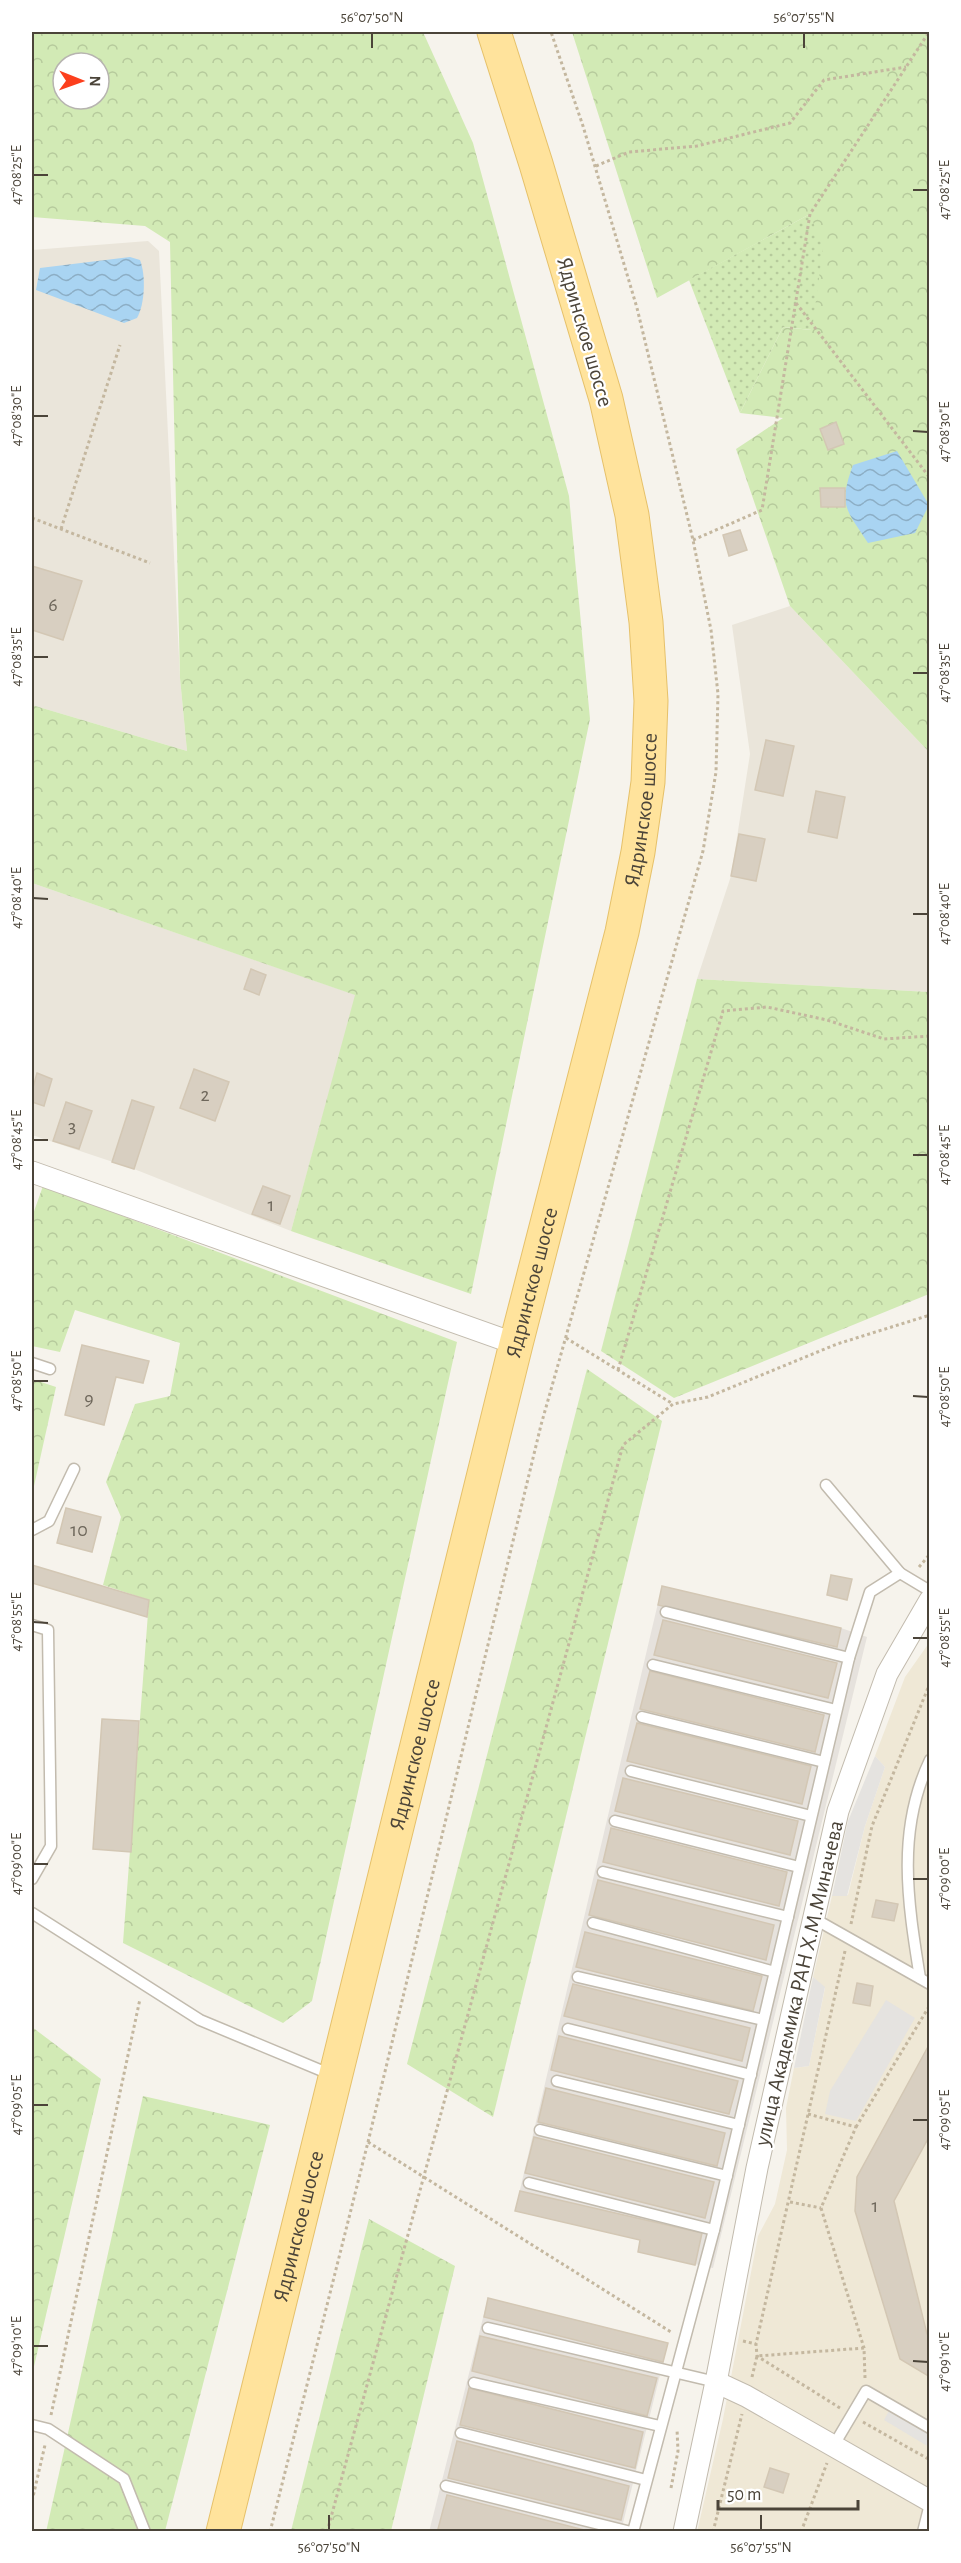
<svg xmlns="http://www.w3.org/2000/svg" width="961" height="2563" font-family="'Alegreya Sans',sans-serif">
<style>
.residential{fill:#eae5da}
.industrial{fill:#e6e2dd}
.education{fill:#efe8d6}
.forest{fill:url(#forest-crowns);fill-rule:evenodd}
.park{fill:url(#park-dots)}
.parking{fill:#e5e3e0}
.water{fill:url(#water-waves)}
.building{fill:#d8cfc1;stroke:#d3c7b4;stroke-width:1.5}
.lines{fill:none;stroke-linecap:round;stroke-linejoin:round}
.lane-casing{stroke:#c2bbae;stroke-width:13}
.street-casing{stroke:#c2bbae;stroke-width:23}
.primary-casing{stroke:#e6c16a;stroke-width:35}
.path{stroke:#c4b79f;stroke-width:3;stroke-dasharray:3 3;stroke-linecap:butt}
.lane{stroke:#fff;stroke-width:10}
.street{stroke:#fff;stroke-width:21}
.primary{stroke:#ffe39c;stroke-width:33}
.ticks{fill:none;stroke:#4b4439;stroke-width:2}
.labels{text-anchor:middle;dominant-baseline:central;stroke-width:4.5;stroke-linejoin:round;paint-order:stroke}
.number-label{font-size:20px;fill:#6e675b}
.street-label{font-size:22px;fill:#4b4439;stroke:#fff}
.neatline{fill:none;stroke:#4b4439;stroke-width:2}
.ticks-label{font-size:15px;text-anchor:middle;fill:#4b4439}
</style>
<defs>
<pattern id="forest-crowns" width="20" height="18" patternUnits="userSpaceOnUse" patternTransform="scale(1.5)"><rect width="20" height="18" fill="#d2eab5"/><path d="M2 6a3 3 0 1 1 6 0M12 15a3 3 0 1 1 6 0" fill="none" stroke="#b6ca9c"/></pattern>
<pattern id="park-dots" width="8" height="8" patternUnits="userSpaceOnUse" patternTransform="scale(1.5)"><rect width="8" height="8" fill="#d2eab5"/><path d="M2 2h.1M6 6h.1" fill="none" stroke="#b6ca9c" stroke-width="1.8" stroke-linecap="round"/></pattern>
<pattern id="water-waves" width="16" height="10" patternUnits="userSpaceOnUse" patternTransform="scale(1.5)"><rect width="16" height="10" fill="#a9d4f2"/><path d="M0 5q4-4 8 0t8 0" fill="none" stroke="#8caec5"/></pattern>
</defs>
<rect width="100%" height="100%" fill="#f6f3ec"/>
<g class="residential">
<polygon points="148,241 159,251 180,678 187,751 32,705 32,250"/>
<polygon points="790,606 929,752 929,992 697,979 731,876 750,754 732,625"/>
<polygon points="32,883 356,995 291,1231 134,1169 32,1135"/>
</g>
<g class="industrial">
<polygon points="662,1586 841,1628 867,1637 713,2268 638,2252 640,2240 515,2211"/>
<polygon points="488,2298 668,2343 621,2531 429,2532"/>
</g>
<polygon class="education" points="929,1643 929,2531 697,2532 723,2419 758,2236 775,2204 787,2150 786,2108 794,2068 809,2066 825,1988 813,1977 832,1896 848,1895 865,1826 885,1767 875,1756 905,1677"/>
<g class="forest">
<path d="M32,32H423L473,143L569,496L590,719L471,1294L291,1231L355,995L32,883V705L187,751L180,678L170,242L145,226L32,217ZM63,63H99V99H63Z"/>
<polygon points="572,32 929,32 929,752 790,606 736,449 783,418 740,413 783,327 811,330 810,214 657,298"/>
<polygon points="697,979 929,992 929,1294 674,1398 601,1351"/>
<polygon points="43,1186 457,1342 312,2001 283,2023 123,1943 149,1600 103,1585 121,1517 106,1482 135,1404 170,1396 180,1343 75,1310 60,1352 32,1346 32,1217"/>
<polygon points="587,1369 662,1421 493,2117 407,2064"/>
<polygon points="32,1379 56,1387 32,1495"/>
<polygon points="32,2027 101,2079 32,2375"/>
<polygon points="143,2096 270,2125 165,2531 46,2532"/>
<polygon points="369,2219 455,2266 391,2531 291,2531"/>
</g>
<polygon class="park" points="810,214 823,248 812,330 783,327 740,413 689,280"/>
<g class="parking">
<polygon points="875,1756 885,1767 865,1826 847,1896 832,1896 848,1821"/>
<polygon points="813,1977 825,1987 809,2066 794,2068"/>
<polygon points="886,2000 915,2018 856,2121 825,2114 830,2091"/>
<polygon points="890,2409 929,2432 929,2447 884,2420"/>
</g>
<g class="water">
<path d="M130,257L140,260C146,275 145,304 137,318L124,323L36,290L40,268Z"/>
<path d="M897,451L929,505L915,533L868,543C846,509 838,506 853,465Z"/>
</g>
<g class="building">
<polygon points="836,422 844,444 828,450 820,429"/>
<polygon points="820,488 845,488 845,507 821,507"/>
<polygon points="740,530 747,550 729,556 723,535"/>
<polygon points="32,566 82,581 63,640 32,630"/>
<polygon points="766,740 794,746 783,796 755,790"/>
<polygon points="816,791 845,797 837,838 808,832"/>
<polygon points="739,834 765,839 756,881 731,876"/>
<polygon points="251,969 266,975 259,995 244,989"/>
<polygon points="194,1069 229,1082 215,1121 180,1108"/>
<polygon points="37,1073 52,1079 44,1106 32,1102 32,1091"/>
<polygon points="132,1100 154,1107 134,1169 112,1162"/>
<polygon points="66,1102 92,1111 79,1149 53,1141"/>
<polygon points="263,1186 290,1196 280,1224 252,1214"/>
<polygon points="82,1345 149,1361 143,1383 116,1377 104,1425 65,1415"/>
<polygon points="66,1508 101,1517 92,1552 57,1543"/>
<polygon points="32,1565 149,1600 147,1617 32,1583"/>
<polygon points="831,1575 852,1579 847,1600 827,1595"/>
<polygon points="662,1586 841,1628 837,1647 658,1605"/>
<polygon points="663,1620 837,1663 828,1698 654,1655"/>
<polygon points="650,1671 824,1715 815,1752 640,1709"/>
<polygon points="102,1719 139,1721 131,1852 93,1849"/>
<polygon points="637,1723 811,1766 802,1804 627,1761"/>
<polygon points="623,1778 798,1821 790,1855 615,1811"/>
<polygon points="611,1828 787,1872 779,1906 603,1862"/>
<polygon points="598,1880 774,1925 766,1960 589,1915"/>
<polygon points="876,1900 898,1904 894,1921 872,1917"/>
<polygon points="585,1932 762,1976 753,2011 576,1967"/>
<polygon points="857,1983 873,1986 870,2006 853,2003"/>
<polygon points="573,1984 750,2028 742,2061 564,2016"/>
<polygon points="559,2036 738,2081 729,2114 551,2070"/>
<polygon points="930,2043 930,2135 894,2201 927,2334 930,2335 930,2377 900,2359 855,2211 857,2177"/>
<polygon points="546,2088 725,2133 717,2166 538,2122"/>
<polygon points="534,2137 714,2182 705,2218 525,2173"/>
<polygon points="520,2191 702,2233 695,2265 638,2252 640,2240 515,2211"/>
<polygon points="488,2298 668,2343 663,2362 484,2317"/>
<polygon points="480,2336 657,2378 647,2416 472,2371"/>
<polygon points="469,2388 643,2432 635,2468 460,2425"/>
<polygon points="457,2441 629,2486 621,2520 448,2478"/>
<polygon points="770,2468 789,2474 783,2493 764,2487"/>
<polygon points="447,2495 592,2532 446,2532 438,2529"/>
</g>
<g class="lines">
<g class="lane-casing">
<g id="lane">
<polyline points="32,1363 50,1369"/>
<polyline points="826,1485 900,1573 930,1591"/>
<polyline points="32,1530 49,1521 74,1469"/>
<polyline points="32,1625 48,1630 51,1846 32,1879"/>
<polyline points="849,1658 870,1592 900,1573"/>
<polyline points="653,1665 836,1710"/>
<polyline points="642,1717 824,1762"/>
<polyline points="631,1771 811,1816"/>
<polyline points="615,1821 799,1867"/>
<polyline points="603,1872 788,1917"/>
<polyline points="32,1913 200,2020 332,2075"/>
<polyline points="813,1918 930,1984"/>
<polyline points="593,1923 775,1972"/>
<polyline points="578,1977 763,2020"/>
<path d="M920,1978C908,1903 896,1831 930,1760"/>
<polyline points="568,2029 751,2075"/>
<polyline points="557,2081 739,2125"/>
<polyline points="540,2130 727,2176"/>
<polyline points="529,2183 714,2230"/>
<polyline points="488,2328 716,2382"/>
<polyline points="474,2383 660,2426"/>
<polyline points="32,2425 48,2429 124,2479 145,2532"/>
<polyline points="461,2433 646,2480"/>
<polyline points="834,2445 866,2391 930,2428"/>
<polyline points="446,2486 631,2532"/>
<polyline points="633,2532 714,2230 849,1658 666,1612"/>
<polyline points="923,2532 930,2504"/>
</g>
</g>
<g class="street-casing">
<g id="street">
<polyline points="32,1172 516,1344"/>
<polyline points="716,2382 746,2396 930,2501"/>
<polyline points="684,2532 716,2382 757,2168 838,1811 887,1674 930,1600"/>
</g>
</g>
<g class="primary-casing">
<g id="primary">
<path id="s1" d="M223,2532L516,1344L622,932L638,852L648,782L651,701L646,622L632,515L606,399L536,164L494,32"/>
</g>
</g>
<g class="path">
<polyline points="596,166 629,152 697,146 790,123 824,80 906,67"/>
<polyline points="796,303 930,478"/>
<polyline points="32,518 150,563"/>
<polyline points="61,529 120,345"/>
<polyline points="693,540 762,510 810,214 929,32"/>
<polyline points="566,1338 673,1404"/>
<polyline points="618,1370 723,1011 767,1007 827,1020 884,1039 930,1036"/>
<polyline points="919,1567 930,1554"/>
<polyline points="851,1924 872,1826 930,1683"/>
<polyline points="808,2114 856,2127 821,2208 864,2348"/>
<polyline points="856,2127 930,2005"/>
<polyline points="368,2142 671,2332"/>
<polyline points="790,2202 821,2208"/>
<polyline points="743,2341 756,2344"/>
<polyline points="752,2377 757,2356 864,2348 865,2378"/>
<polyline points="840,2408 757,2356 756,2344 845,1951"/>
<polyline points="51,2415 140,1999"/>
<polyline points="863,2422 930,2460"/>
<polyline points="671,2488 678,2451 677,2429"/>
<polyline points="32,2501 45,2445"/>
<polyline points="270,2532 368,2142 541,1425 703,851 716,772 718,694 711,630 693,540 637,308 583,126 551,32"/>
<polyline points="327,2532 623,1445 673,1404 708,1397 837,1344 930,1315"/>
<polyline points="713,2532 742,2414"/>
<polyline points="801,2532 827,2463"/>
</g>
<use href="#lane" class="lane"/>
<use href="#street" class="street"/>
<use href="#primary" class="primary"/>
</g>
<path class="ticks" d="M372,48V33M804,48V33M33,175H48M913,190H928M33,416H48M913,431L928,432M33,657H48M913,673H928M33,898L48,899M913,914H928M33,1140H48M913,1155H928M33,1381H48M913,1396L928,1397M33,1622L48,1623M913,1638H928M33,1864H48M913,1879H928M33,2105H48M913,2120H928M33,2346H48M913,2361L928,2362M329,2530V2515M761,2530V2515"/>
<g class="labels">
<g class="number-label">
<text x="53" y="605">6</text>
<text x="205" y="1095">2</text>
<text x="72" y="1126">3</text>
<text x="271" y="1205">1</text>
<text x="89" y="1399">9</text>
<text x="79" y="1530">10</text>
<text x="875" y="2206">1</text>
</g>
<g class="street-label">
<text transform="translate(585 332) rotate(74)">Ядринское шоссе</text>
<text stroke="none"><textPath href="#s1" startOffset="1773">Ядринское шоссе</textPath></text>
<text stroke="none"><textPath href="#s1" startOffset="1287">Ядринское шоссе</textPath></text>
<text stroke="none"><textPath href="#s1" startOffset="801">Ядринское шоссе</textPath></text>
<text transform="translate(799 1983) rotate(-77)">улица Академика РАН Х.М.Миначева</text>
<text stroke="none"><textPath href="#s1" startOffset="315">Ядринское шоссе</textPath></text>
</g>
</g>
<rect width="961" height="2563" fill="none" stroke="#ffffff" stroke-width="66"/>
<g transform="translate(81 81) rotate(91)"><circle r="28" fill="#ffffff" stroke="#b7b4b0" stroke-width="1.5"/>
<path d="M0-4.5L10 22L0 15L-10 22Z" fill="#fc3f1d"/>
<text y="-9" font-size="16" font-weight="bold" text-anchor="middle" fill="#4b4439">N</text>
</g>
<path d="M718 2500v9h140v-9" fill="none" stroke="#4b4439" stroke-width="3"/>
<text x="727" y="2500" font-size="18" fill="#4b4439" stroke="#ffffff" stroke-width="4.5" paint-order="stroke">50 m</text>
<rect x="33" y="33" width="895" height="2497" class="neatline"/>
<g class="ticks-label">
<text x="372" y="22">56°07'50"N</text>
<text x="804" y="22">56°07'55"N</text>
<text transform="translate(16 175) rotate(-90)" y="5">47°08'25"E</text>
<text transform="translate(944 190) rotate(-90)" y="5">47°08'25"E</text>
<text transform="translate(16 416) rotate(-90)" y="5">47°08'30"E</text>
<text transform="translate(944 432) rotate(-90)" y="5">47°08'30"E</text>
<text transform="translate(16 657) rotate(-90)" y="5">47°08'35"E</text>
<text transform="translate(944 673) rotate(-90)" y="5">47°08'35"E</text>
<text transform="translate(16 898) rotate(-90)" y="5">47°08'40"E</text>
<text transform="translate(944 914) rotate(-90)" y="5">47°08'40"E</text>
<text transform="translate(16 1140) rotate(-90)" y="5">47°08'45"E</text>
<text transform="translate(944 1155) rotate(-90)" y="5">47°08'45"E</text>
<text transform="translate(16 1381) rotate(-90)" y="5">47°08'50"E</text>
<text transform="translate(944 1397) rotate(-90)" y="5">47°08'50"E</text>
<text transform="translate(16 1622) rotate(-90)" y="5">47°08'55"E</text>
<text transform="translate(944 1638) rotate(-90)" y="5">47°08'55"E</text>
<text transform="translate(16 1864) rotate(-90)" y="5">47°09'00"E</text>
<text transform="translate(944 1879) rotate(-90)" y="5">47°09'00"E</text>
<text transform="translate(16 2105) rotate(-90)" y="5">47°09'05"E</text>
<text transform="translate(944 2120) rotate(-90)" y="5">47°09'05"E</text>
<text transform="translate(16 2346) rotate(-90)" y="5">47°09'10"E</text>
<text transform="translate(944 2362) rotate(-90)" y="5">47°09'10"E</text>
<text x="329" y="2552">56°07'50"N</text>
<text x="761" y="2552">56°07'55"N</text>
</g>
</svg>
